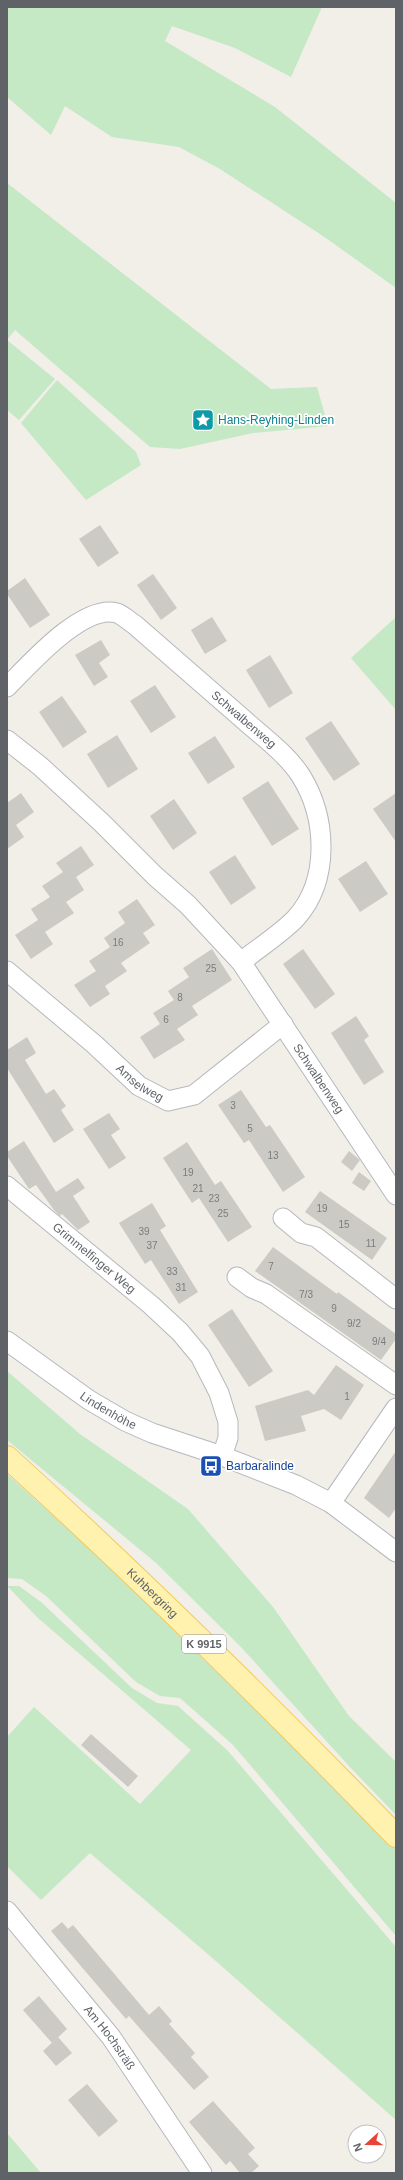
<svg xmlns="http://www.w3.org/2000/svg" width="403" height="2180" font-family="Helvetica,sans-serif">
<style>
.green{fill:#c5e8c5}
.building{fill:#cccac5}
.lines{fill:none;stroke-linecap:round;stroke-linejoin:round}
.minor-casing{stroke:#b5b8bc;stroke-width:21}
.primary-casing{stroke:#f2c960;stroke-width:24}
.minor{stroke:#fff;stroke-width:19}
.primary{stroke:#fff2af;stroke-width:22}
.labels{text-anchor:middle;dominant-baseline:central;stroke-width:3.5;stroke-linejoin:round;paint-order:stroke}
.number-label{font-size:10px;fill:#7a7d7f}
.shield{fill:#fff;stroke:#8f9295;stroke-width:1}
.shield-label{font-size:11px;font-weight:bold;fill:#5f6368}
.culture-label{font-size:12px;fill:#0d838f;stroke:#fff;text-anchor:start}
.street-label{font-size:12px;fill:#5f6368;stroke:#fff}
.transit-label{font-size:12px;fill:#164399;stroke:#fff;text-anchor:start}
</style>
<rect width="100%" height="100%" fill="#f1efe8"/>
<g class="green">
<polygon points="7,7 322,7 291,77 235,48 172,26 165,41 275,107 396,203 396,288 323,236 220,169 179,147 112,137 65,106 51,135 7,97"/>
<polygon points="7,183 271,389 317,387 328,426 253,433 180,449 150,447 15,330 7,340 55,379 19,420 7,410"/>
<polygon points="57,380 136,452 141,465 86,500 21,423"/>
<polygon points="396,617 396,710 351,658"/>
<polygon points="7,1371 80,1434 188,1509 273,1607 349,1716 396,1762 396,1815 349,1766 240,1646 155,1562 7,1440"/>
<polygon points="7,1474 101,1559 396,1848 396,1936 233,1745 180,1698 160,1696 136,1682 46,1596 22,1579 7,1578"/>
<polygon points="7,1586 19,1586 41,1602 132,1688 157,1703 178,1706 228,1751 396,1947 396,2120 217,1962 90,1853 41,1900 7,1866 7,1737 34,1707 140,1804 191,1750 38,1618"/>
<polygon points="7,2133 41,2173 7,2173"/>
</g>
<g class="building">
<polygon points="100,525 119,553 98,567 79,539"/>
<polygon points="153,574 177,608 161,620 137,585"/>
<polygon points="25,578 50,615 30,628 7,594 7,591"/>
<polygon points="212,617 227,641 205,654 191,630"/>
<polygon points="101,640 110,655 99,663 108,677 94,686 75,655"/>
<polygon points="270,655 293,693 269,708 246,670"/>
<polygon points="155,685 176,717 151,733 130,701"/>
<polygon points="62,696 87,732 63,748 39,712"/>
<polygon points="331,721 360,764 334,781 305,738"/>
<polygon points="117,735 138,769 108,788 87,754"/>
<polygon points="215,736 235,767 208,784 188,753"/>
<polygon points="268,781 299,829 272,846 242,798"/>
<polygon points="21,793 34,812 16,825 24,837 7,849 7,803"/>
<polygon points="396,793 396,842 373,809"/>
<polygon points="174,799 197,833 173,850 150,816"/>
<polygon points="81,846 94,865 76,877 84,890 66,902 74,913 45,932 53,944 31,959 15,935 38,920 31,909 50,897 42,886 63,872 56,863"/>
<polygon points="235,855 256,888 231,905 209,872"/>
<polygon points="366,861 388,894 360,912 338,879"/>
<polygon points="137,899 155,925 143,933 150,943 121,963 127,971 105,986 110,994 90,1007 74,985 96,971 89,961 110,947 104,938 125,923 118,912"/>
<polygon points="212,949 232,980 192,1006 198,1015 177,1029 185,1040 154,1059 140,1037 160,1024 153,1013 174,1000 168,991 189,977 183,968"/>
<polygon points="303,949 335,994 315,1009 283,964"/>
<polygon points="356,1016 369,1036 364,1040 384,1072 364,1085 331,1033"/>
<polygon points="27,1037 36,1053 25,1060 46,1094 54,1089 66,1106 61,1110 74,1130 54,1143 7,1068 7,1050"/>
<polygon points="241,1090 266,1127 270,1125 305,1177 283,1192 249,1140 244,1143 218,1105"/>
<polygon points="109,1113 120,1129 111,1135 126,1158 109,1169 83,1129"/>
<polygon points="24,1141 56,1192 78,1178 85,1188 73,1196 90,1222 78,1230 62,1214 60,1216 54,1210 36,1185 29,1189 7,1156 7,1152"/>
<polygon points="187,1142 215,1185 221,1181 252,1227 228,1242 199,1198 192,1203 163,1158"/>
<polygon points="349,1151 360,1160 352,1171 341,1162"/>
<polygon points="359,1172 371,1181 364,1191 352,1183"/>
<polygon points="320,1191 387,1238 372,1260 305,1212"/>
<polygon points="152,1203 166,1226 160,1230 198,1292 179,1304 151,1260 145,1264 119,1223"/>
<polygon points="273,1247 337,1294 338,1292 396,1334 396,1339 381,1360 255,1271"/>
<polygon points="232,1309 273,1371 249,1387 208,1325"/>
<polygon points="336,1365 364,1385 341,1420 324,1409 301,1416 306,1431 265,1441 255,1406 308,1390 314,1395"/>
<polygon points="396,1451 396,1508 389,1518 364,1498"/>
<polygon points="91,1734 138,1776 128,1787 81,1745"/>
<polygon points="62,1922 68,1929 73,1925 149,2015 159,2006 172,2021 169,2024 195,2053 191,2057 209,2077 194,2090 129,2016 126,2019 51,1931"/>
<polygon points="39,1996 67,2029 52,2043 23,2010"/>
<polygon points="58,2037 72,2053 56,2066 43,2051"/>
<polygon points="87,2084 118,2121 99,2137 68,2100"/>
<polygon points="213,2101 255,2148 248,2154 259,2166 251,2173 240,2173 230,2161 226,2165 189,2122"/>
</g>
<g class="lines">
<g class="minor-casing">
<g id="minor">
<path id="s1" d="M7,687C29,665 83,603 117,613C123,615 130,622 135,625C171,656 207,688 243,719C262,736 287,754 301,776C327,818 330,880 296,918C282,933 257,949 241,962"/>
<path id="s2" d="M7,740L40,766L102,823L155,876L188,905L241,962L396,1195"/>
<path id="s3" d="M7,971L94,1044L139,1086L168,1101L194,1095L283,1024"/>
<path id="s4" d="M7,1186L151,1305L180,1332L200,1356L219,1393L228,1422V1438L222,1456"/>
<polyline points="283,1218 301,1233 316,1237 396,1299"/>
<polyline points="237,1277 252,1288 266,1294 396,1385"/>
<path id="s5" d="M7,1341L89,1400L125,1421L152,1433L222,1456L296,1485L331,1503L396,1552"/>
<polyline points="331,1503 396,1408"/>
<path id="s6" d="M7,1911L111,2037L202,2173"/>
</g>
</g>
<g class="primary-casing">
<g id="primary">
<path id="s7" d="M7,1457C141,1579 270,1706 396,1836"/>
</g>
</g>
<use href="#minor" class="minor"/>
<use href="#primary" class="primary"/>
</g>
<defs>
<g id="sight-square" transform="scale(1.15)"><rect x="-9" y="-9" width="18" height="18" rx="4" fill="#0f9aa8" stroke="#fff"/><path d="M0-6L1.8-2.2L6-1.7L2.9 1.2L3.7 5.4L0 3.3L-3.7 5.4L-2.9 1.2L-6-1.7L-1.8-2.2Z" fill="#fff"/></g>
<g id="bus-square" transform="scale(1.15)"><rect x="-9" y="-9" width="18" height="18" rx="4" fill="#1a4fb4" stroke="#fff"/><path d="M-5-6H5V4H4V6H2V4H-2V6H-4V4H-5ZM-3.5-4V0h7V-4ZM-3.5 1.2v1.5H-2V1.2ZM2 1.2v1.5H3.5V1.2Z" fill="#fff"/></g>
</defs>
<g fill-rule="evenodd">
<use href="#sight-square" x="203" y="420"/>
<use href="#bus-square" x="211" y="1466"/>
</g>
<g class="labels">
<g class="number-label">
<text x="118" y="942">16</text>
<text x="211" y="968">25</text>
<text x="180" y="997">8</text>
<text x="166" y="1019">6</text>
<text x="233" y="1105">3</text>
<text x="250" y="1128">5</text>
<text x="273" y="1155">13</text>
<text x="188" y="1172">19</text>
<text x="198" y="1188">21</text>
<text x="214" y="1198">23</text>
<text x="322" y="1208">19</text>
<text x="223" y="1213">25</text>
<text x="344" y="1224">15</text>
<text x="144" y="1231">39</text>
<text x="371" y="1243">11</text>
<text x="152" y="1245">37</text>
<text x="271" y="1266">7</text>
<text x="172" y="1271">33</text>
<text x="181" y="1287">31</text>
<text x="306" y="1294">7/3</text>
<text x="334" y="1308">9</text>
<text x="354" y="1323">9/2</text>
<text x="379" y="1341">9/4</text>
<text x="347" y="1396">1</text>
</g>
<rect class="shield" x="182" y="1635" width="44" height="18" rx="3"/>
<g class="shield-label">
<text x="204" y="1644">K 9915</text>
</g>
<g class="culture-label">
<text x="218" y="420">Hans-Reyhing-Linden</text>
</g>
<g class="street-label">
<text stroke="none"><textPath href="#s1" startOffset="303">Schwalbenweg</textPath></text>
<text stroke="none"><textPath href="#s2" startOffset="463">Schwalbenweg</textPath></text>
<text stroke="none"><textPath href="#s3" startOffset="174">Amselweg</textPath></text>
<text stroke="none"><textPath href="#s4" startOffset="113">Grimmelfinger Weg</textPath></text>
<text stroke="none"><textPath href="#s5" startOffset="123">Lindenhöhe</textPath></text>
<text stroke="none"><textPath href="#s7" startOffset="199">Kuhbergring</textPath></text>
<text stroke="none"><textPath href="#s6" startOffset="163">Am Hochsträß</textPath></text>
</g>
<g class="transit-label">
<text x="226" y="1466">Barbaralinde</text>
</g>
</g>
<rect width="403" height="2180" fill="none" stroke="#5f6368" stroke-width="16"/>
<g transform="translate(367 2144) rotate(249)"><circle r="19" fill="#ffffff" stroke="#bfc1c3"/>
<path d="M0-3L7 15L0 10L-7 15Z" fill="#ea4335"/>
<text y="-6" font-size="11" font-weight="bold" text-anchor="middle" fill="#5f6368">N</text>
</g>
</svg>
